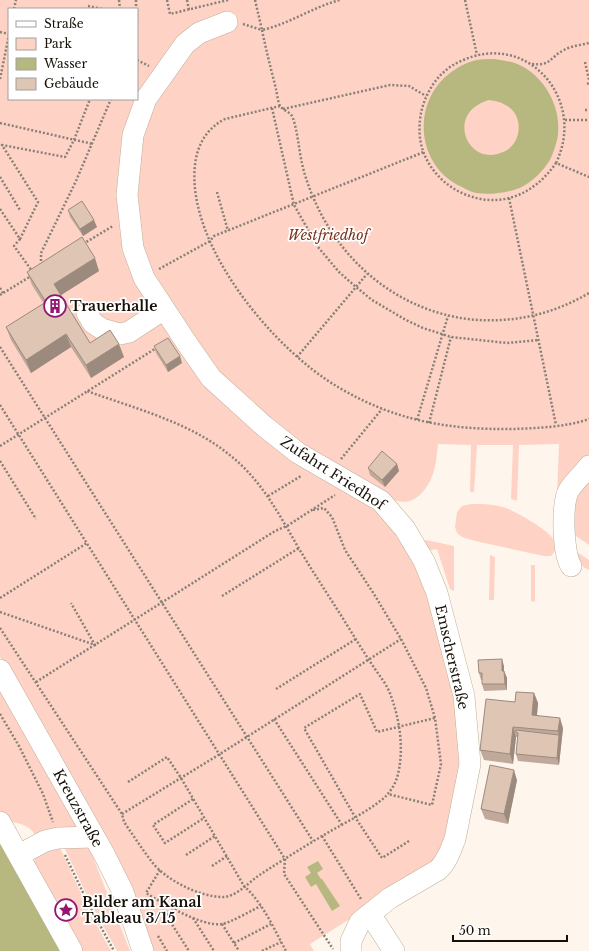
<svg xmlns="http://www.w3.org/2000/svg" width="589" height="951" font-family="'Libre Baskerville',serif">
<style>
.green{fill:#fed3c6;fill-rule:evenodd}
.water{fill:#b6b880;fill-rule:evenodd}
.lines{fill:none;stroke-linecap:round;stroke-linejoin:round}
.minor-casing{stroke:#c0ae98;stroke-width:22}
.path{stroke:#878077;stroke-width:2.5;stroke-dasharray:2 2;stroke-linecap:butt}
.minor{stroke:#fff;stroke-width:21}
.wall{fill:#c0a99b}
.shaded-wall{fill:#9c8a7e}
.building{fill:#dfc5b4;stroke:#9c8a7e}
.labels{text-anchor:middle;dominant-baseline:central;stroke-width:3.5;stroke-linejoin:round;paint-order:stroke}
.park-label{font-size:14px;font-style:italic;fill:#78311d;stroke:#fff}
.poi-label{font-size:14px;font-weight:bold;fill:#161008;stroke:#fff;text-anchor:start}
.street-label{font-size:14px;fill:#161008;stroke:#fff}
</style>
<rect width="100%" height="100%" fill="#fef6ec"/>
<g class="green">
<path d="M0,0H589V545L556,522L559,444L519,445L517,501L511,499L513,445H477L474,492H470L471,445L438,444C436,463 435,480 420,495C416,498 412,501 406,502C398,502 390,499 382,497L376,503L412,546L461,696L467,765L439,863L310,944L314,951H153L150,943L60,761L0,657ZM9,9H137V99H9Z"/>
<path d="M471,504C483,504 495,504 506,508C516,512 548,530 553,539C555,543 555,547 555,551L551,556H544L475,541L462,537L457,533L455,527L457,512L462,506Z"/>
<polygon points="426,540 454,546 454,591 450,589 437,549 426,551 423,543"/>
<polygon points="577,552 589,560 589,570 578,564 571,559"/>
<polygon points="490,555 495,557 494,600 489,600"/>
<polygon points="531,565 535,565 535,602 531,601"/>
<path d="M0,677L80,827L35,835C27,821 13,825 0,817Z"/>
<polygon points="58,843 88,909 111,951 75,951 33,863 36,857"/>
<polygon points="62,843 89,847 130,951 117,951 92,906"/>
</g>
<g class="water">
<path d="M494,59C501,60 508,61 515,63C542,73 561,104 558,133C558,139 555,147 553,153C548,168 529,186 514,190C501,193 490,195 476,193C471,192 466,189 462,187C419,168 411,110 444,78C452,71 462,64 473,61C479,59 487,59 494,59ZM489,100C508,102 522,113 518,134C516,142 511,149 503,152C468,168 444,113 489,100Z"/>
<polygon points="0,828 68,951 0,951"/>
<polygon points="318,861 323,869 317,873 321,879 322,879 340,906 332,911 316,884 311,887 305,877 311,873 307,867"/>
</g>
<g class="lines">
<g class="minor-casing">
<g id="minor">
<path d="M227,22L199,33L185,44L146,99L133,135L127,195L133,248L144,278L186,342L211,378L264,426L298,453L381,501L405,529L424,561L437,593L464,696L470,764L455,839C451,849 447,862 438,870L390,898L360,922L351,941V951"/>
<polyline points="87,313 93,323 102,329 120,334 129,332 164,309"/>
<path d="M571,566C563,554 561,504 569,490C574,482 583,474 589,466"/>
<polyline points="0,670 104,854 123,892 143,951"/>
<polyline points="0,822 72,951"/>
<polyline points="19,855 45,841 58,838 93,837"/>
<polyline points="370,914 394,951"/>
</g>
</g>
<g class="path">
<polyline points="119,0 120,9"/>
<polyline points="136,0 136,9"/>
<polyline points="167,0 170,14 228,0"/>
<polyline points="187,0 189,10"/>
<path d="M255,0L262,30C289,24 313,7 340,0"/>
<polyline points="465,0 477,55"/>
<polyline points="88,6 102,9"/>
<polyline points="14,9 16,0"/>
<polyline points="137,15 137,19"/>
<path d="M243,24L262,30C266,50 271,69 276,89C277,94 278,102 280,106C284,111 291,112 293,118C299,137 299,156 305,175C328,250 388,308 467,319C510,324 552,315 589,293"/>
<polyline points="0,32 9,34"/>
<polyline points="137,60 149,66"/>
<polyline points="585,62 589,80"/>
<path d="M532,64C551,66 549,58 564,50C571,46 581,45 589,43"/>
<polyline points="0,79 9,35"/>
<polyline points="587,84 589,83"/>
<path d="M280,106L225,119C207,128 197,145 195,165C186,244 273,349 338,387C395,421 449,430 514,429C539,428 566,427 589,419"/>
<polyline points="272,108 294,205 318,247 339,272 356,287 372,300 406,320 423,328 451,337 507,343 539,340"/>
<polyline points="283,109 390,85 409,86 426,96"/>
<polyline points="585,110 589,110"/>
<polyline points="565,120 589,120"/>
<polyline points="0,123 93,144"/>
<path d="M556,163C587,99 527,30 461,61C449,66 439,75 432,86C422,102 418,119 420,138C423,162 440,183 462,193C499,210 534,195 556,163L589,177"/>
<polyline points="0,177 20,210"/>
<polyline points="217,192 228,231"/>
<polyline points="509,198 556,425"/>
<polyline points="0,209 20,239 38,202 2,145 65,157 74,140 90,99"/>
<polyline points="20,239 14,246 32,271"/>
<polyline points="83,244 113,226"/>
<polyline points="41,265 41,253 76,181 111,99"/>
<polyline points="159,269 210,241 214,236 424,152"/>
<polyline points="0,288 3,293"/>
<polyline points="0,295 31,276"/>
<polyline points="0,347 313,841"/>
<polyline points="297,357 367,274"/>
<polyline points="0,405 285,859 284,874 333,949"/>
<polyline points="417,420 448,316"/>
<polyline points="429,423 451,337"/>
<polyline points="0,446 158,347"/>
<polyline points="341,459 382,409"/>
<polyline points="0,461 36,519"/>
<polyline points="268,496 301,476"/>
<polyline points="313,510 324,508 332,517 345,550 374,594 401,639 426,688 435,718 441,764 432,805 388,794"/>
<polyline points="222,596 299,548"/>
<polyline points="0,598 87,543"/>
<polyline points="0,612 95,645 71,603"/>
<path d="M0,628L122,814L124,822C133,835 142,849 152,862C166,880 198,896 221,897C235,898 247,884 258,876C281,861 305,846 329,832C348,821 369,811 385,797C391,791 396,783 398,774C404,749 400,721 391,696C387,684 378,674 371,663C363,651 355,638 347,625C331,599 314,574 298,547C279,514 261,480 231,456C190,422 136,409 87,391"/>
<polyline points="36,682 275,531 287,526 335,495"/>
<polyline points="276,689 356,639"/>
<polyline points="0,714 19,746 43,794 53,822"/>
<polyline points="274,719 342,825"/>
<path d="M128,782L167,757L181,778L244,886C263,903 274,929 286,951"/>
<polyline points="193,799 153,825 165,843 204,818"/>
<polyline points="122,814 220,754 401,639"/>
<polyline points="322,836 361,899"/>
<polyline points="409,841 382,858 355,817 304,728 360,694 377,732 435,718"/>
<polyline points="65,855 90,907 114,951"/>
<polyline points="186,855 215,836"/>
<polyline points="212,866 227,856"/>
<path d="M160,870L146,893C162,903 202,927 222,924C230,923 252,910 261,906"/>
<polyline points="162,903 173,926 189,951"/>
<polyline points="193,918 214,951"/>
<polyline points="222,924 239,951"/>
<polyline points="158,936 167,951"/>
<polyline points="234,943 271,924"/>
<polyline points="262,951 281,942"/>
</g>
<use href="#minor" class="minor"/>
</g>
<g class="wall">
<polygon points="68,210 97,227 83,236 70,217"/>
<polygon points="99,271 61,295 90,343 124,357 91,378 71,347 31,373 11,340 6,327 44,304 32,285 27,272"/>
<polygon points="154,346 182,363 168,372 156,353"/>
<polygon points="397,464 399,471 385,487 370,475 368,468"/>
<polygon points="504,666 504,671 507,678 507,690 484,691 482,684 482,680 481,680 479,673"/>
<polygon points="534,693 538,703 537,715 563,728 559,765 518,761 516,754 518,737 516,737 513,764 484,760 480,750 515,702"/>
<polygon points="517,780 508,824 485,819 481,809"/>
</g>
<g class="shaded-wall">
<polygon points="94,220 97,227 83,236 80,229"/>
<polygon points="95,258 99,271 58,297 54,284"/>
<polygon points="66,334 71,347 31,373 26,360"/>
<polygon points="119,344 124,357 91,378 86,365"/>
<polygon points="180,356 182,363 168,372 166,365"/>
<polygon points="397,464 399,471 385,487 382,480"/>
<polygon points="502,659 504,666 504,678 502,671"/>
<polygon points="504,671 507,678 507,690 505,684"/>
<polygon points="534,693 538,703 536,725 532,715"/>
<polygon points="560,718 563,728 559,765 557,758 559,735 558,731"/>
<polygon points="513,727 516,737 513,764 510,754"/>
<polygon points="514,770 517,780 508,824 504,814"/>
</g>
<g class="building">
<polygon points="82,201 94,220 80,229 68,210"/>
<polygon points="82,237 95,258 54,284 90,343 110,330 119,344 86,365 66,334 26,360 6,327 46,302 27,272"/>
<polygon points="168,338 180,356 166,365 154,346"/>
<polygon points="382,451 397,464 382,480 368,468"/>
<polygon points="502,659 502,671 504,671 505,684 482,684 482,673 479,673 478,660"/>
<polygon points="516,692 534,693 532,715 560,718 558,731 513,727 510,754 480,750 486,699 515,702"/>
<polygon points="516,730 559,735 557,758 516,754 518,733 516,732"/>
<polygon points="490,765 514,770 504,814 481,809"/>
</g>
<defs>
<g id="building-ring" transform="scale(1.15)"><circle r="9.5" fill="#fff" stroke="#921673" stroke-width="1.5"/><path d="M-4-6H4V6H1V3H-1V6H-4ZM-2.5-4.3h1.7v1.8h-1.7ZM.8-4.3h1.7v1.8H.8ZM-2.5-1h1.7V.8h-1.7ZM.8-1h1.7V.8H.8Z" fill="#921673"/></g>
<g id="sight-ring" transform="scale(1.15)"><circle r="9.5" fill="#fff" stroke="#921673" stroke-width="1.5"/><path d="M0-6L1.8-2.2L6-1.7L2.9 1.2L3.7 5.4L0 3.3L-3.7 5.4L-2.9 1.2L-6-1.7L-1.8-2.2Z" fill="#921673"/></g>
</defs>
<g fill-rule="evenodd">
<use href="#building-ring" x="55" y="306"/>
<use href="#sight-ring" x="66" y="910"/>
</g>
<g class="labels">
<g class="park-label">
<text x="328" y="235">Westfriedhof</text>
</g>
<g class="poi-label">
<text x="70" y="306">Trauerhalle</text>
<text x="82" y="902">Bilder am Kanal<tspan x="82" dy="16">Tableau 3/15</tspan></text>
</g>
<g class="street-label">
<text transform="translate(333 473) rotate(33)">Zufahrt Friedhof</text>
<text transform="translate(452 657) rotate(77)">Emscherstraße</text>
<text transform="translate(78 808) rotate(61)">Kreuzstraße</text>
</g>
</g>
<rect x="8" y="8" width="130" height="92" fill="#ffffff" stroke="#a29f9c"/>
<rect x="16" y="21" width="20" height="6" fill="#ffffff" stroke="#a29f9c"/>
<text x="44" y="28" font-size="12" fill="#161008">Straße</text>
<rect x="16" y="38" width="20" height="12" fill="#fed3c6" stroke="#a29f9c"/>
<text x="44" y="48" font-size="12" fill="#161008">Park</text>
<rect x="16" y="58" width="20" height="12" fill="#b6b880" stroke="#a29f9c"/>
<text x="44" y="68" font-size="12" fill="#161008">Wasser</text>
<rect x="16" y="78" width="20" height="12" fill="#dfc5b4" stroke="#a29f9c"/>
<text x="44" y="88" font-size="12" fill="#161008">Gebäude</text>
<path d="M453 935v6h114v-6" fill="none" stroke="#161008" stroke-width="2"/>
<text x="459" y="935" font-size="12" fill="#161008" stroke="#ffffff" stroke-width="3" paint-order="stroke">50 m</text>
</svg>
